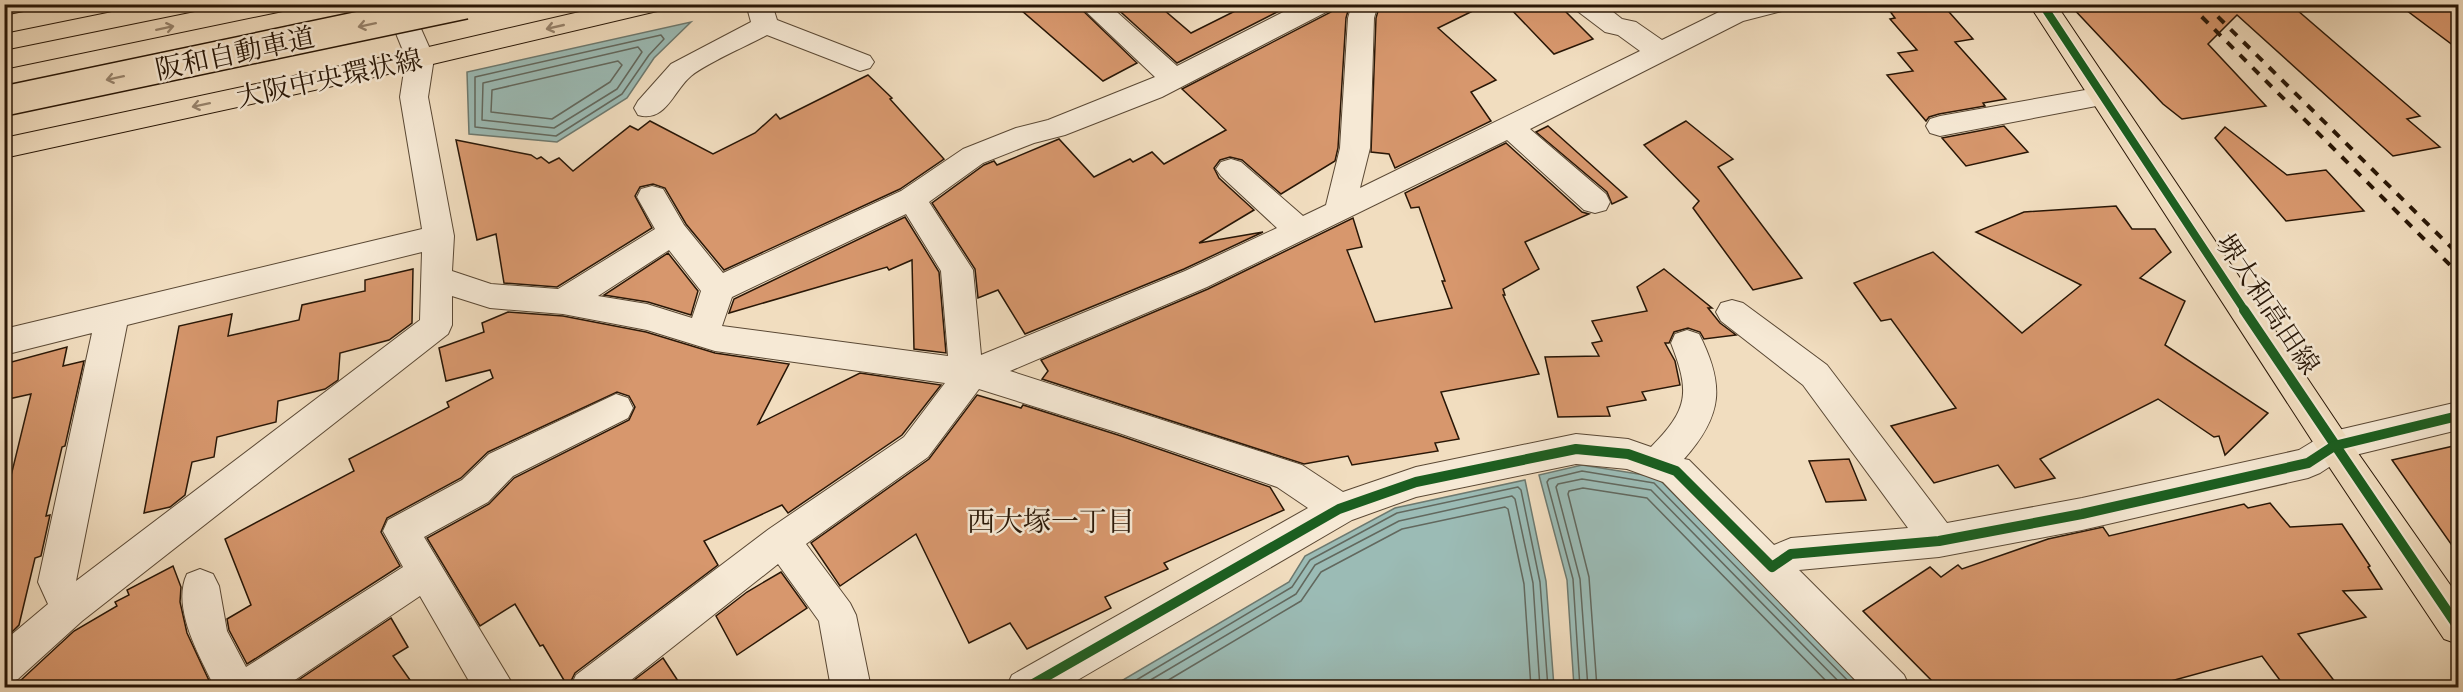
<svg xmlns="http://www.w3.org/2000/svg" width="2463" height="692" font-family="'EB Garamond','Noto Serif JP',serif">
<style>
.water{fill:#9bbbb5;stroke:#6d796f;stroke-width:1.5}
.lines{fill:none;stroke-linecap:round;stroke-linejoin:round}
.shore{stroke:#62685e;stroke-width:1.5}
.building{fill:#d7976d;stroke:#281606;stroke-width:1.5}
.minor-casing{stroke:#5a4834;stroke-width:2}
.major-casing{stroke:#281606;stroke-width:2}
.highway-casing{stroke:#281606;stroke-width:2}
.minor{fill:#f6e9d5;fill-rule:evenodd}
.major{fill:#f1ddbf;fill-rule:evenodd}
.highway{fill:#f1ddbf;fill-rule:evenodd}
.rail{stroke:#281606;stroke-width:4;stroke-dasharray:9 9;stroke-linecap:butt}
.highway-bridge-casing{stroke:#281606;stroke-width:32;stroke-linecap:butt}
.highway-bridge{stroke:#f1ddbf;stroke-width:29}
.cycleway-far1-casing{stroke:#f6e9d5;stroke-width:11}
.cycleway-casing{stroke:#f6e9d5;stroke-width:14}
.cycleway-far1{stroke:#1b5e20;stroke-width:8}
.cycleway{stroke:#1b5e20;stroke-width:10}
.oneway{stroke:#97836c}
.labels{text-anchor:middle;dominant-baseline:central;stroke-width:5;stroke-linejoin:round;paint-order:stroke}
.street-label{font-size:27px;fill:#281606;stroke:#f6e9d5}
.neighbourhood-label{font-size:28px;fill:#281606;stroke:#f6e9d5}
</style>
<rect width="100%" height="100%" fill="#f1ddbf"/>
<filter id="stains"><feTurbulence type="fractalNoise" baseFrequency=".00333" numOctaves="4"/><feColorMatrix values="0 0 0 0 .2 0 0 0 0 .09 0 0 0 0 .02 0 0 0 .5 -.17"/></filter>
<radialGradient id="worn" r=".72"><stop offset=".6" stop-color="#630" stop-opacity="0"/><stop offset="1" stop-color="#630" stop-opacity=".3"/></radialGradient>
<g class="water">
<polygon points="691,22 654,58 627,98 557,142 469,134 467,72"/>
<polygon points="1582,465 1657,477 1864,687 1574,687 1567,580 1539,475"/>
<polygon points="1525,480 1546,581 1554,687 1111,687 1289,582 1305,556 1395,508"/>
</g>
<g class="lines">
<g class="shore">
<polygon points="661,35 664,39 649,55 622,94 556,136 475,127 475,77"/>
<polygon points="638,47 642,52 617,89 554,128 482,120 483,83"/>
<polygon points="618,61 622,65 610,82 552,119 491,112 492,90"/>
<polyline points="1123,688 1292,587 1310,560 1397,513 1518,487 1521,490 1540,582 1548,688"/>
<polyline points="1137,688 1296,594 1315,565 1399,521 1512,496 1515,499 1533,583 1540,688"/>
<polyline points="1155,688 1301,601 1321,572 1402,529 1505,507 1508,509 1524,584 1531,688"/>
<polyline points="1580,688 1573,579 1547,482 1549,479 1582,471 1654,483 1855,688"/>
<polyline points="1588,688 1580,579 1556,487 1558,484 1582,479 1651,490 1845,688"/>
<polyline points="1597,688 1589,577 1568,494 1569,491 1583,488 1647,498 1833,688"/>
</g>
</g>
<g class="building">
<polygon points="1014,4 1076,4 1137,63 1103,81"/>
<polygon points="1112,4 1157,4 1191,33 1249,4 1293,4 1177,63"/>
<polygon points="1336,4 1350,4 1346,18 1338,148 1335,161 1281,194 1242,160 1230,157 1220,160 1214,168 1219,178 1254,210 1199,243 1263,232 1184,269 1025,334 998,290 978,298 975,269 932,203 984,165 994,161 997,165 1059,139 1094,177 1130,159 1133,162 1152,152 1164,164 1226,130 1182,89 1331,12"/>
<polygon points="1380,4 1487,4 1438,28 1496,80 1471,92 1491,121 1395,168 1389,154 1371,152 1376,18"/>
<polygon points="1506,4 1558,4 1593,39 1554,54"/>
<polygon points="1921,4 1942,4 1973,39 1955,42 2006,99 1983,103 1985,106 1939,114 1929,117 1926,121 1887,75 1913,71 1898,53 1917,50 1890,19 1895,18 1889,10"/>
<polygon points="2069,4 2290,4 2420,116 2407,119 2440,147 2393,156 2237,15 2208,44 2266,106 2182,119 2163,104"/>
<polygon points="2398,4 2458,4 2458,49"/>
<polygon points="868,75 892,98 890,99 944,159 900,189 724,270 686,224 665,188 653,184 640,187 635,196 652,228 557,287 504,283 496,234 477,240 456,140 531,155 537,159 541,157 549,163 559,158 573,171 630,126 638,130 650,121 713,154 755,133 776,114 780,119"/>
<polygon points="1686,121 1733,159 1718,167 1802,278 1753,290 1693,208 1699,201 1644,145"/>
<polygon points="1548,126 1627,197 1612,204 1607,192 1536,132"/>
<polygon points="2004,126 2028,152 1966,166 1942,138"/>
<polygon points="2225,127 2287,175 2326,170 2364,211 2286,221 2215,138"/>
<polygon points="1506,143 1582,212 1589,214 1525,242 1539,269 1503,289 1505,295 1503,295 1539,374 1441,392 1459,439 1435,443 1438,451 1352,465 1348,456 1304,464 1042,379 1048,371 1041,360 1208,289 1353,218 1362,247 1347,250 1375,322 1452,308 1442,281 1445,281 1419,207 1411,208 1405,193"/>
<polygon points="2116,206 2132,229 2155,229 2171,252 2140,278 2185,301 2165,345 2268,413 2225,455 2219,436 2214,437 2158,399 2040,459 2055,478 2015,488 1998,465 1934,483 1891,426 1956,408 1891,319 1881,321 1854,283 1933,252 2022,333 2081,285 1976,232 2024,212"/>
<polygon points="905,217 939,272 946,353 914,349 912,260 889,270 887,267 729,313 734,299"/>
<polygon points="668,253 698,291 691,315 648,302 604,295"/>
<polygon points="413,269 412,323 389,340 340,353 338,380 325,389 278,401 276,422 217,437 214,457 192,462 185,495 170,507 144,513 179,326 232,314 228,336 299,320 302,305 365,291 365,280"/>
<polygon points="1664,269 1712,308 1708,308 1720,323 1736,335 1704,339 1700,332 1688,328 1674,332 1669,343 1665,343 1675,361 1680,385 1642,392 1646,400 1607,407 1610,416 1558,417 1545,357 1599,356 1592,343 1602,341 1592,321 1647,311 1637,287"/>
<polygon points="508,312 563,316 646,332 715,353 789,364 758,424 860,373 941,385 902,435 788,513 782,505 704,541 718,565 575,673 568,687 543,645 540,646 515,604 480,626 427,538 489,504 514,478 629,420 635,407 629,396 617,392 488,452 461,478 387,518 381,532 400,566 247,664 229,630 227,619 251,605 225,539 354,471 349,459 449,407 447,402 493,378 490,370 446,381 439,348 484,332 482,323"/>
<polygon points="67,347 63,366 84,361 65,446 62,447 46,516 50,515 41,556 35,558 19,625 11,633 4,632 4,478 11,476 31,394 4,400 4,364"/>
<polygon points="977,395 1021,408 1023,405 1118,435 1270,487 1284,510 1164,563 1168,569 1105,597 1111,608 1027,649 1010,623 969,643 916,534 840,586 811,543 929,459"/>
<polygon points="2458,445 2458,554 2392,460"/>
<polygon points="1849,459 1866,500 1826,502 1809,461"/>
<polygon points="2270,503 2290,527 2342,524 2370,566 2368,567 2382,589 2343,591 2366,617 2298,634 2339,687 2285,687 2262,656 2149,687 1938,687 1863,611 1930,567 1941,577 1958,565 1962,569 2048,539 2103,527 2109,536 2244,504 2248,508"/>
<polygon points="173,566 181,587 180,602 187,633 212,687 8,687 20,681 74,631 117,606 115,602 129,595 127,590"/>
<polygon points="781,572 807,608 737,655 716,616 747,592"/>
<polygon points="391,618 408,647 393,656 415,687 288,687"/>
<polygon points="663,658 682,687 625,687"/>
</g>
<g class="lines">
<g class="minor-casing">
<g id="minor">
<path d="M384,4H410L434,58L428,97L454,236L452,271L491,284L558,289L655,229L637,197L641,189L652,186L663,189L684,225L723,273L901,191L963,149L1016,128L1048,120L1155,77L1078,4H1108L1177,66L1299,4H1334L1330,10L1162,97L1065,135L1034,143L983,163L929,202L973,270L981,355L1185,271L1277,228L1221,176L1216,169L1221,162L1231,159L1241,162L1303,216L1326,205L1340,148L1348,18L1352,4H1378L1374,18L1370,148L1360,188L1640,51L1618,35L1605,32L1576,10L1572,4H1603L1622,19L1636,22L1662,40L1725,9L1742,4H1790L1786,10L1743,21L1530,129L1606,194L1610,202L1606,210L1595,213L1584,210L1507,140L1207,287L1010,371L1302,465L1343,492L1416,467L1576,434L1628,439L1651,447C1689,409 1690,392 1671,343L1675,334L1687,330L1699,334C1725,385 1723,415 1684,459L1689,460L1774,545L1791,538L1908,528L1803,385L1721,321L1716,312L1721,303L1732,300L1743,303L1827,365L1947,523L2082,498L2299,450L2322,436L2334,431L2458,402V430L2343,458L2320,473L2308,478L2082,530L1939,557L1799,570L1904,675L1910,688H1863L1663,482L1627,469L1576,464L1416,497L1352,520L1064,688H1006L1012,675L1308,508L1277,487L1119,433L979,389L928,457L806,544L850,603L856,615L871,688H831L819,621L778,564L621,688H570L576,675L769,529L904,437L945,383L715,351L647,330L563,314L490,308L452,296V325L448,334L82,621L18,679L4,684V641L48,604L38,582L92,333L4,355V329L422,229L400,97L406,58ZM906,214L941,271L948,356L722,326L732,297ZM669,250L701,291L692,318L647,304L598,296ZM422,252L420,320L76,581L127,325Z"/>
<path d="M746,4H772L777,20L870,56L874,62L870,68L860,71L767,35C745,47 709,62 691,76C673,91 666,123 638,115L634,108L638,101L671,64L751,22Z"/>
<polygon points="2102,87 2112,89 2116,96 2112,103 1940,136 1930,133 1926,126 1930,119 1940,116"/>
<path d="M616,394L628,398L633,408L628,418L513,476L488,502L424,537L515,688H473L420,596L283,688H215C200,657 171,608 187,574L200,569L213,574L219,586L227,631L246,667L403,567L383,531L388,520L462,480L489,454Z"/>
</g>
</g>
<g class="major-casing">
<g id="major">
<polygon points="63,4 120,4 116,10 107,12 4,33 4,16"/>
<polygon points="614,4 666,4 662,10 653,12 420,67 4,158 4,138 420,49"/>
<polygon points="2029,4 2056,4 2346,436 2458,596 2458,644 2444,639 2322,456"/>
</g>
</g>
<g class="highway-casing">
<polygon id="highway" points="234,4 291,4 287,10 278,12 4,69 4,51"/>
</g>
<use href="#minor" class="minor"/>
<use href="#major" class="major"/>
<use href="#highway" class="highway"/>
<g class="rail">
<polyline points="2189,4 2458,273"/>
<polyline points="2205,4 2458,254"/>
</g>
<g class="highway-bridge-casing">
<polyline id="highway-bridge" points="4,101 465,4"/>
</g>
<use href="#highway-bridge" class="highway-bridge"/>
<g class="cycleway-far1-casing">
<polyline id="cycleway-far1" points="2042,4 2245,311"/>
</g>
<g class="cycleway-casing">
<g id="cycleway">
<polyline points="2244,310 2458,627"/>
<polyline points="1026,688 1339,509 1416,482 1576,449 1628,454 1676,471 1772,567 1791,554 1939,541 2082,514 2308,463 2334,446 2458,416"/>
</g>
</g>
<use href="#cycleway-far1" class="cycleway-far1"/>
<use href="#cycleway" class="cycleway"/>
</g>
<defs><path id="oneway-shaft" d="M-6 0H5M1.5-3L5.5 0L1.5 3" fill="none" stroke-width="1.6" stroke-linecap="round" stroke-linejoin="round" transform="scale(1.5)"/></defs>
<g class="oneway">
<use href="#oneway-shaft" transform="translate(367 25) rotate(168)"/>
<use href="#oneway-shaft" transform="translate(555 27) rotate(167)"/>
<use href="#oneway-shaft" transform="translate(165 28) rotate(-12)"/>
<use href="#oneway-shaft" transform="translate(115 78) rotate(168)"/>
<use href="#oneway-shaft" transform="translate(201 105) rotate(168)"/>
</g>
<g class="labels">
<g class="street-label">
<text transform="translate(235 53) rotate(-12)">阪和自動車道</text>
<text transform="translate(329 78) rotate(-12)">大阪中央環状線</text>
<text transform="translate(2268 304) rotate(56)">堺大和高田線</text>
</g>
<g class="neighbourhood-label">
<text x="1051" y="521">西大塚一丁目</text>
</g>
</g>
<rect width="2463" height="692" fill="none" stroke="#f1ddbf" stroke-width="24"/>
<rect x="6" y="6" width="2451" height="680" fill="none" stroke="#281606" stroke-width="3"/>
<rect x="12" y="12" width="2439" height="668" fill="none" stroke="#281606" stroke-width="1.5"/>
<rect width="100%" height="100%" filter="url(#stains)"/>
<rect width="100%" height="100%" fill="url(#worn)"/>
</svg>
